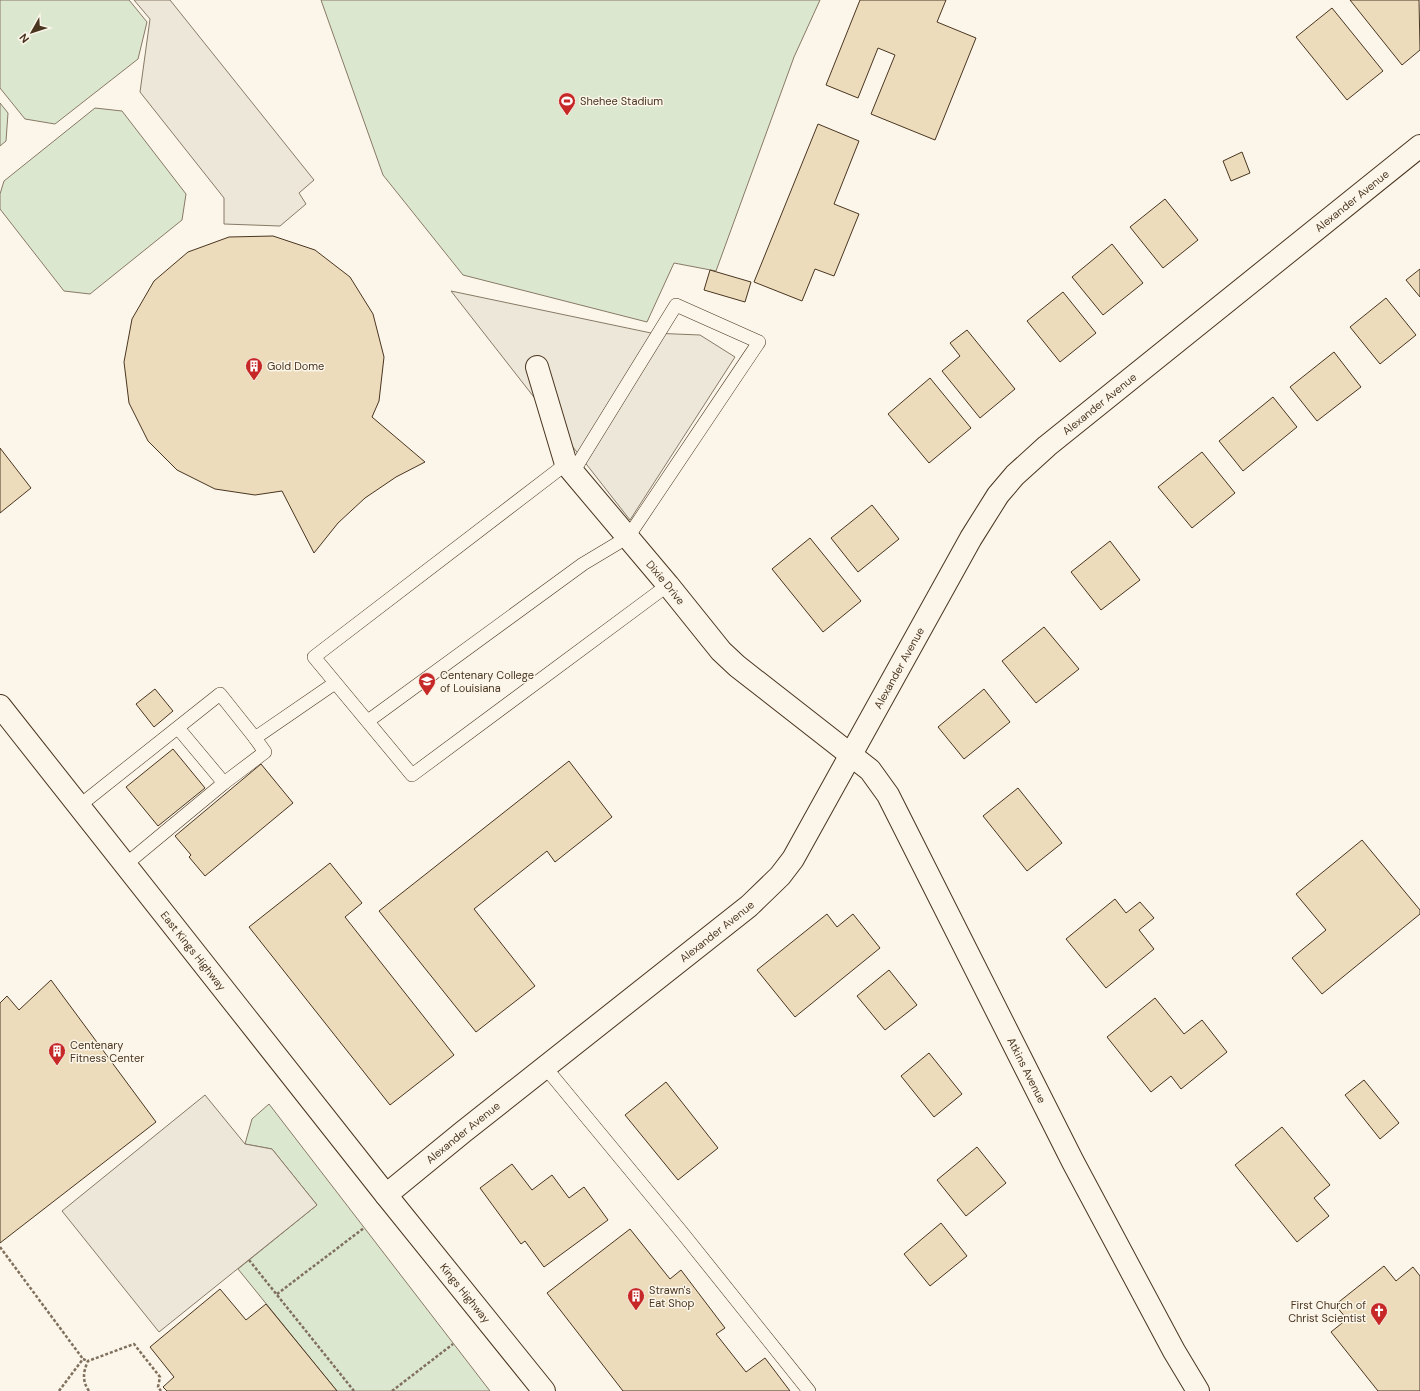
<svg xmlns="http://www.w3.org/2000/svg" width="1420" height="1391" font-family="'DM Sans',sans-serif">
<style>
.green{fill:#dce7d0;stroke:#887966}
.parking{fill:#ede7d9;stroke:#887966}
.building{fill:#ecdcbc;stroke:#4a3520}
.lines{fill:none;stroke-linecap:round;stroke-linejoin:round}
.lane-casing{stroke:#4a3520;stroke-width:14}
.street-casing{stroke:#4a3520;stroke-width:24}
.secondary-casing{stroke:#4a3520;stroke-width:24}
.path{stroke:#7f6f5c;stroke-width:2.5;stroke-dasharray:3 2;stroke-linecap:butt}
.lane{stroke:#fbf6e9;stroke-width:13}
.street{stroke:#fbf6e9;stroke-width:22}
.secondary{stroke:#fbf6e9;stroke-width:22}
.labels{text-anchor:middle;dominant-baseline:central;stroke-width:3;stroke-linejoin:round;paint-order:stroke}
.poi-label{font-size:11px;fill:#4a3520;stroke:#fbf6e9;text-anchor:start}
.street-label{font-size:11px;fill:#4a3520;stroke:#fbf6e9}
</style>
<rect width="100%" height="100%" fill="#fbf6e9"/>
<g class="green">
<polygon points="0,0 129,0 147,22 138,59 55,124 25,119 0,88"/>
<polygon points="321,0 820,0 794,57 716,271 674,263 647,322 463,275 383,175"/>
<polygon points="0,103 8,113 6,141 0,146"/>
<polygon points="95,108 122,111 186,194 182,220 90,294 64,291 0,209 0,194 4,181"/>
<polygon points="269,1104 490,1391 337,1391 238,1269 317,1205 272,1149 245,1144 252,1119"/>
</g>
<g class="parking">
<polygon points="134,0 170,0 314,180 299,193 306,204 280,226 224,224 224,198 140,92 150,19"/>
<polygon points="451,291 651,333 700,335 735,357 630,520"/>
<polygon points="205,1095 245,1144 272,1149 317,1205 159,1332 62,1211"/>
</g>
<g class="building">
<polygon points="860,0 946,0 937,22 976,38 935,140 871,114 895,55 878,48 858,98 826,85"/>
<polygon points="1350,0 1419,0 1420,50 1402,65"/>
<polygon points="1332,8 1383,71 1347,100 1296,37"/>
<polygon points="818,124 859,141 834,204 859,214 834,276 815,269 802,301 754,282"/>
<polygon points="1242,152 1250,173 1231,181 1223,161"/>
<polygon points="1165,199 1198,240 1163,268 1130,227"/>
<polygon points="273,236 315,250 350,277 373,314 384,357 379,401 372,417 425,462 396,477 365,498 338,523 314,553 282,491 255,495 215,489 177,470 148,441 129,403 124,362 132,319 154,281 188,252 229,237"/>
<polygon points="1112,244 1143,283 1103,315 1072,277"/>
<polygon points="1420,269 1420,297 1406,280"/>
<polygon points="710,270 751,282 745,302 704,290"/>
<polygon points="1063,292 1096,333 1060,362 1027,321"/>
<polygon points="1386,298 1416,335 1380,364 1350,327"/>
<polygon points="967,330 1015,389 980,418 942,371 960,356 950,343"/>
<polygon points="1334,352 1361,387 1317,421 1290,387"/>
<polygon points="930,378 971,428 929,463 888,414"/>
<polygon points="1273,397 1297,427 1243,471 1219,441"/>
<polygon points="0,448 31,488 0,513"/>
<polygon points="1202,452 1235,493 1192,528 1158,487"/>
<polygon points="872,505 899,539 858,572 831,538"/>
<polygon points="810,538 861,601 823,632 772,569"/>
<polygon points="1110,541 1140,580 1101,610 1071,572"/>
<polygon points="1044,627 1079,669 1036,703 1002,661"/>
<polygon points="155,689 173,711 154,727 136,704"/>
<polygon points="984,689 1010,722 964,759 938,727"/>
<polygon points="173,749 205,788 158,826 126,787"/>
<polygon points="569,761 612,817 555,862 547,851 474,909 535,986 476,1032 379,911"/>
<polygon points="261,764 293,803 205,876 189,857 191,855 175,836"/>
<polygon points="1018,788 1062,843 1027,871 983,816"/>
<polygon points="1362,840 1420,910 1420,914 1322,994 1292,958 1326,930 1296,894"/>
<polygon points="330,863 362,903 345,917 454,1055 390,1105 249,927"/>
<polygon points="1115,899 1126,913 1140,902 1154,918 1139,930 1154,949 1106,988 1066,939"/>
<polygon points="827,914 837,927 853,914 880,948 795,1017 757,970"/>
<polygon points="889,970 917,1005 885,1030 857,996"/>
<polygon points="51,980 156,1122 0,1243 0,1003 7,996 19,1010"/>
<polygon points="1155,998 1184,1034 1202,1020 1227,1052 1181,1089 1171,1076 1151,1092 1107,1037"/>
<polygon points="929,1053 962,1094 934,1117 901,1076"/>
<polygon points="1364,1080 1399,1123 1380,1139 1345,1095"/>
<polygon points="666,1082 718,1148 678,1180 625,1115"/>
<polygon points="1282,1127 1330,1185 1314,1198 1329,1216 1297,1242 1235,1165"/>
<polygon points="977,1147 1006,1183 966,1216 937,1180"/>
<polygon points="512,1164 532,1190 552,1175 569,1198 584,1187 608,1220 544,1267 525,1241 521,1244 480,1188"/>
<polygon points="941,1223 967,1256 930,1286 904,1254"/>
<polygon points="630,1229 670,1279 681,1270 725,1328 716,1334 746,1372 765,1358 790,1391 623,1391 547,1293"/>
<polygon points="1384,1266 1396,1281 1413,1267 1420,1276 1420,1391 1378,1391 1331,1332 1347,1319 1335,1305"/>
<polygon points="220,1289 246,1320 266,1304 337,1391 167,1391 163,1387 174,1377 150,1347"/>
</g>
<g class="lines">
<g class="lane-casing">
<g id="lane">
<polyline points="566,464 314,657 412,775 668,585"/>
<polyline points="368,721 583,564 628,537 759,342 676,305 573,472"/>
<polyline points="224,783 265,752 255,738"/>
<polyline points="79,806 220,694 255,738 335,683"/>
<polyline points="125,865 224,783 178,728"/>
<polyline points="545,1067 684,1235 809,1391"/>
</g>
</g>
<g class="street-casing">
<g id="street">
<path id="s1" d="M537,367L566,464L668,585L721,651L737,666L870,770L888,795L1073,1162L1174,1351L1198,1391"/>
<path id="s2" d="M386,1195L463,1132L749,906L780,876L793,859L971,538L998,495L1015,475L1047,446L1420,146"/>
</g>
</g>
<g class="secondary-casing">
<g id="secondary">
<path id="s3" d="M0,706L386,1195L544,1391"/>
</g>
</g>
<g class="path">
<polyline points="0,1247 83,1359"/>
<polyline points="249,1260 354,1391"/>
<polyline points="277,1294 364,1228"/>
<polyline points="59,1391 83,1359 88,1361"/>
<path d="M89,1391C82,1381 83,1372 88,1361L134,1344L160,1377L158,1387L161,1391"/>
<polyline points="392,1391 453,1344"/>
</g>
<use href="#lane" class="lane"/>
<use href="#street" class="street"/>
<use href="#secondary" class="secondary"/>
</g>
<defs>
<g id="stadium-pin" transform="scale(0.9)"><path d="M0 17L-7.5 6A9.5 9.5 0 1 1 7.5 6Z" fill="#c62828" stroke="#fbf6e9"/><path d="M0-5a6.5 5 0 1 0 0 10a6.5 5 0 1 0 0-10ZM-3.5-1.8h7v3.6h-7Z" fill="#fff"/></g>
<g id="building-pin" transform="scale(0.9)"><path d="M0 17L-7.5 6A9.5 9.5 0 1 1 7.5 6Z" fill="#c62828" stroke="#fbf6e9"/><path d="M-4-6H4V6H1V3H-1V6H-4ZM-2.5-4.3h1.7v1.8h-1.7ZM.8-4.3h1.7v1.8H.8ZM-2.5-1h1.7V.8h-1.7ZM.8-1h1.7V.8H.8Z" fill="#fff"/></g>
<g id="university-pin" transform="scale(0.9)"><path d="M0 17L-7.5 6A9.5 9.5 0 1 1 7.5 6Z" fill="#c62828" stroke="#fbf6e9"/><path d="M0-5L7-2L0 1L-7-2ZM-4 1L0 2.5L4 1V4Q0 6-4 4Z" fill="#fff"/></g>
<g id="church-pin" transform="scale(0.9)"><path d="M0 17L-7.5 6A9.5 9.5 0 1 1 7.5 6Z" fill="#c62828" stroke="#fbf6e9"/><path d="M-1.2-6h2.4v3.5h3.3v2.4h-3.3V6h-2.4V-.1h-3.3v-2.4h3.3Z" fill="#fff"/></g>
</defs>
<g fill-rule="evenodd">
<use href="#stadium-pin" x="567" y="101"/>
<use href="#building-pin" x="254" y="366"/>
<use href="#university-pin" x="427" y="681"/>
<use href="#building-pin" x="57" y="1051"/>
<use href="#building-pin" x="636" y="1296"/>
<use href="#church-pin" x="1379" y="1311"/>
</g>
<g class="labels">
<g class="poi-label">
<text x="580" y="101">Shehee Stadium</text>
<text x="267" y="366">Gold Dome</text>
<text x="440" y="675">Centenary College<tspan x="440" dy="13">of Louisiana</tspan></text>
<text x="70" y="1045">Centenary<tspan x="70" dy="13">Fitness Center</tspan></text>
<text x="649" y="1290">Strawn's<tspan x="649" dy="13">Eat Shop</tspan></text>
<text x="1366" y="1305" text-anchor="end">First Church of<tspan x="1366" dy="13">Christ Scientist</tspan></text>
</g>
<g class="street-label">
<text stroke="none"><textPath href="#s2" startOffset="1407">Alexander Avenue</textPath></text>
<text stroke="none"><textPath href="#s2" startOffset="1083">Alexander Avenue</textPath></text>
<text stroke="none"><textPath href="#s1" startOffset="256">Dixie Drive</textPath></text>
<text stroke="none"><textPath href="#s2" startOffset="747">Alexander Avenue</textPath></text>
<text stroke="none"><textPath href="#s2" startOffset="423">Alexander Avenue</textPath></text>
<text stroke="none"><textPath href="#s3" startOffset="312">East Kings Highway</textPath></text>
<text stroke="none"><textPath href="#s1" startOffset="874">Atkins Avenue</textPath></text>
<text stroke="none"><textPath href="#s2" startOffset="99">Alexander Avenue</textPath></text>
<text stroke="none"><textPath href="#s3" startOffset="749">Kings Highway</textPath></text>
</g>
</g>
<g transform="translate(32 32) rotate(231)" stroke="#fbf6e9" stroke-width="3" paint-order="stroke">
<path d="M0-3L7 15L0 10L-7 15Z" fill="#4a3520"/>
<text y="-6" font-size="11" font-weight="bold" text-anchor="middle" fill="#4a3520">N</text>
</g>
</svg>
